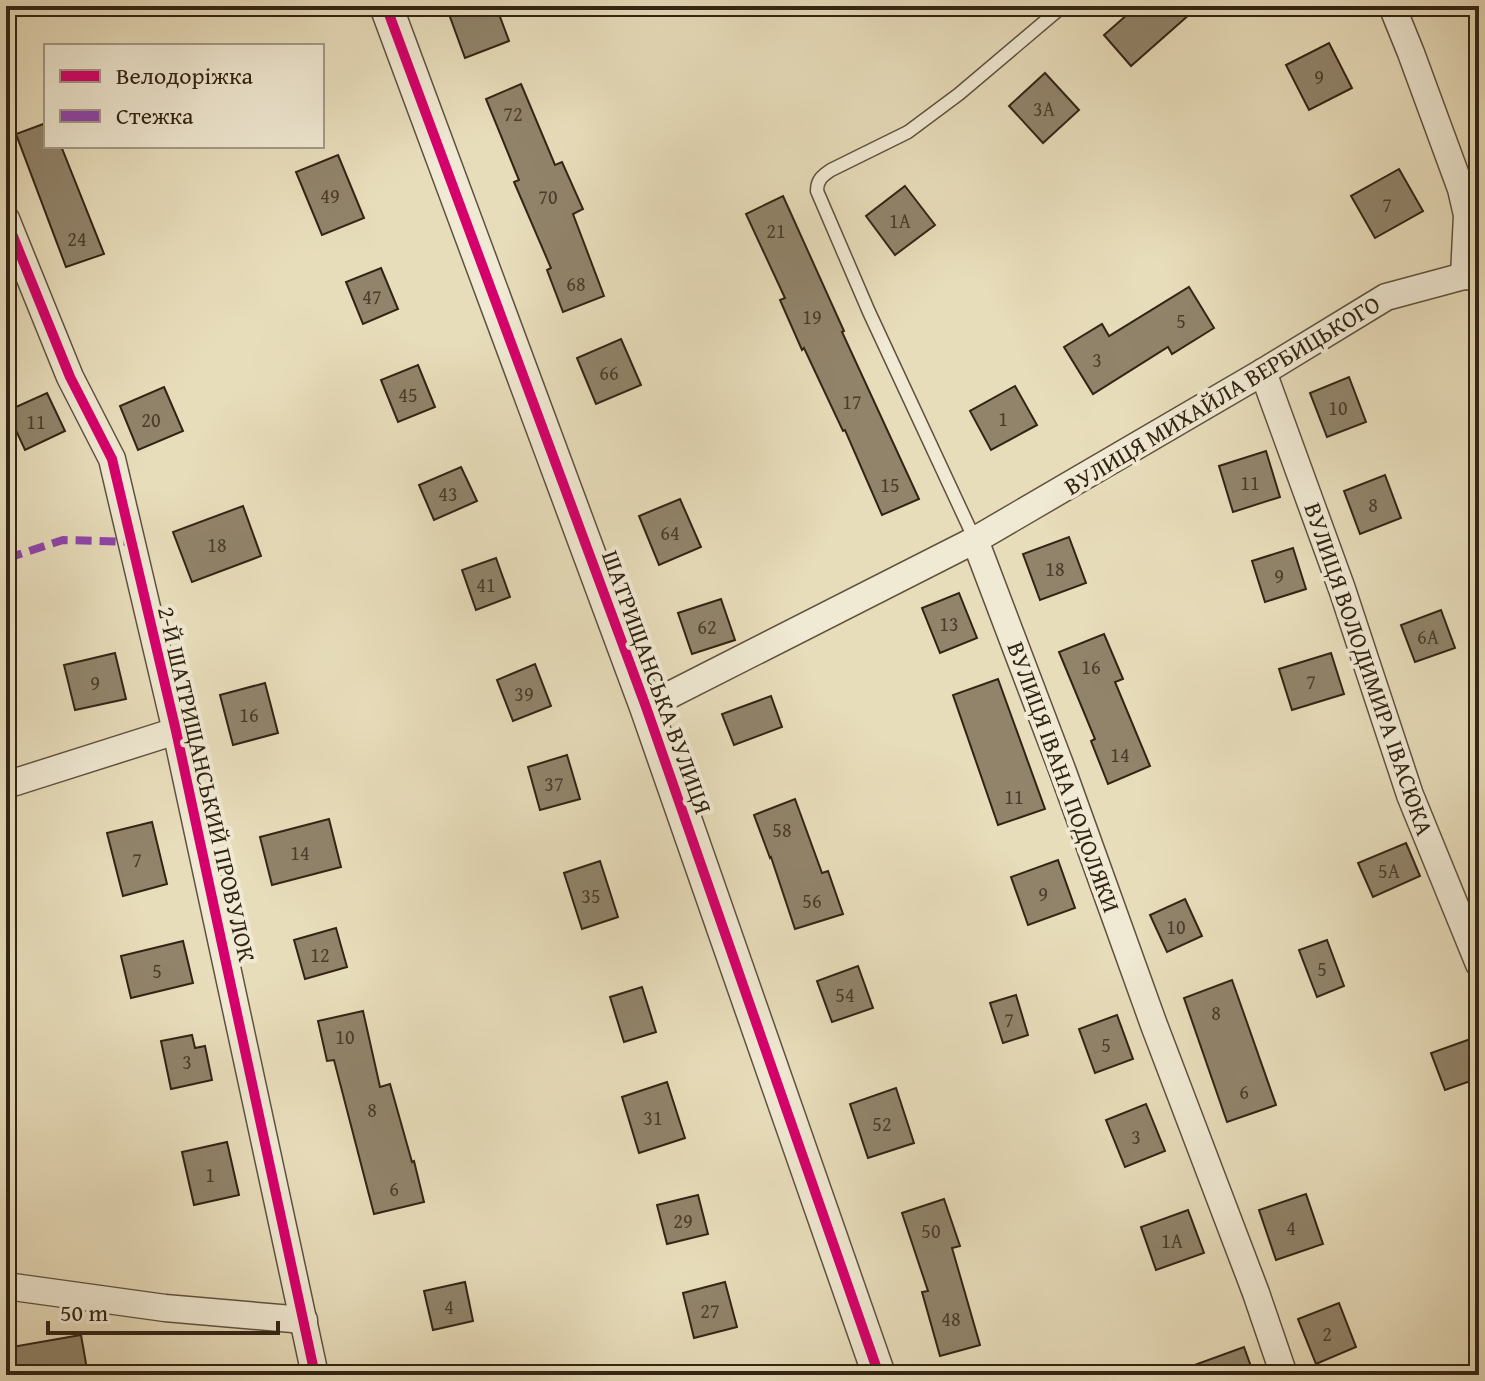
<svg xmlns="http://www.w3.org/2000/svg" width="1485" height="1381" font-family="'Gentium Book Plus',serif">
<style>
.building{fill:#91846b;stroke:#322414;stroke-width:2}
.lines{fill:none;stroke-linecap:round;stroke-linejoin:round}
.service-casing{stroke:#60523e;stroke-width:15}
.minor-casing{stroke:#60523e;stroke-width:29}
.tertiary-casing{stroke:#60523e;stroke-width:35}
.service{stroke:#f0e9d3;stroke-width:12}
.minor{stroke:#f0e9d3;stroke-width:26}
.tertiary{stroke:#f0e9d3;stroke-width:32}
.quiet{stroke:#8e44ad;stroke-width:8;stroke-dasharray:16 8;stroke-linecap:butt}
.cycleway-casing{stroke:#f0e9d3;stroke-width:15}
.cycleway{stroke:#d6006c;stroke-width:10}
.labels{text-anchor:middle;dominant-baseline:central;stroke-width:8;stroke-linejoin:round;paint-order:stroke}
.number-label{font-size:20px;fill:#4a3c2a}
.street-label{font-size:24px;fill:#322414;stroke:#f0e9d3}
</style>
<rect width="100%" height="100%" fill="#e8ddbb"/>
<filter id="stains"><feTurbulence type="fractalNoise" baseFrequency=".0025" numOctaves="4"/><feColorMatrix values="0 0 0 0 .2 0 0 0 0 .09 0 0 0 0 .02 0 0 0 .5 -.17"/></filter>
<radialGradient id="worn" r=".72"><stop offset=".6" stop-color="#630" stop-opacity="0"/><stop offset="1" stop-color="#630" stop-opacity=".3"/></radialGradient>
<g class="building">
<polygon points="446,6 496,6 509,41 465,58"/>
<polygon points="1137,6 1199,6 1131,66 1104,35"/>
<polygon points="1329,43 1352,88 1309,110 1286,65"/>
<polygon points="1045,73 1079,110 1043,143 1009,106"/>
<polygon points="521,84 555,165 562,162 583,209 573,214 604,296 563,312 547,270 551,268 514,182 519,180 486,99"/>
<polygon points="46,123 46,146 61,146 104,254 66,267 16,134"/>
<polygon points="338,155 364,218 322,235 296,172"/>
<polygon points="1399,169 1423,211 1375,238 1351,196"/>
<polygon points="905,186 935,225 895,255 866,216"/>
<polygon points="783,196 844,331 842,332 919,499 882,515 845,430 843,431 804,348 802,350 780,300 785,298 746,214"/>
<polygon points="381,268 398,309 363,324 346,282"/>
<polygon points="1189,287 1214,328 1172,354 1168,347 1093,394 1064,347 1102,324 1109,336"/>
<polygon points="621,339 641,385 596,404 577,358"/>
<polygon points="418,365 435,407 398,422 381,380"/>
<polygon points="1349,377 1366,422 1327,437 1310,393"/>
<polygon points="1015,386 1037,425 991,450 970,411"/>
<polygon points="164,387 183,431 138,450 120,406"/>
<polygon points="47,393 65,431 25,450 7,411"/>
<polygon points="1266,451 1280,497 1233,512 1219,466"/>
<polygon points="461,467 477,501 434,520 419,485"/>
<polygon points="1385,475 1401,518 1360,534 1344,491"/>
<polygon points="680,499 701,547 659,565 639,516"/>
<polygon points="243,506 261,556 192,582 173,532"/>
<polygon points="1069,537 1086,583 1040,600 1023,554"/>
<polygon points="1293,548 1306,589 1265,602 1252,561"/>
<polygon points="496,558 510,597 476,610 462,570"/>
<polygon points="959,593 977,638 940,653 922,608"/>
<polygon points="721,599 735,640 692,654 678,613"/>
<polygon points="1441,610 1455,648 1415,662 1401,625"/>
<polygon points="1104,634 1123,679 1115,682 1150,766 1108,784 1091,741 1095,739 1059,652"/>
<polygon points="115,653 126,699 75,710 64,665"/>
<polygon points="1331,653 1344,694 1292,710 1279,669"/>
<polygon points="535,664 551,706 513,721 497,680"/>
<polygon points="998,679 1045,809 998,825 953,695"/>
<polygon points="265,683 278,733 233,745 220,695"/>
<polygon points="771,696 782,727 734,745 722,714"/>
<polygon points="567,755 580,799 540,810 528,767"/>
<polygon points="795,799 822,873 828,871 843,914 795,929 771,857 770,858 754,815"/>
<polygon points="329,819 341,867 272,885 260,837"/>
<polygon points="152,822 167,884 123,896 107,833"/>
<polygon points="1406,843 1420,876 1373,897 1358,863"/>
<polygon points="1058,860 1075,908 1028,925 1011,877"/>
<polygon points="600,861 618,917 582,929 564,873"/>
<polygon points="1185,899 1202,936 1167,952 1150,915"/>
<polygon points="336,928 347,967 305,979 294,940"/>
<polygon points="1327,940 1344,986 1317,997 1299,950"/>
<polygon points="183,941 193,983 131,998 121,956"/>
<polygon points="858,966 873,1008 832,1022 817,981"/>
<polygon points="1232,980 1276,1105 1227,1122 1184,998"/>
<polygon points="642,987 656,1032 624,1042 610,997"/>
<polygon points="1016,995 1028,1035 1003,1043 990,1003"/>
<polygon points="363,1011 380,1087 390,1084 412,1162 414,1161 424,1202 374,1214 334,1060 327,1061 318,1021"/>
<polygon points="1117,1015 1133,1059 1095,1073 1079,1029"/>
<polygon points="192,1035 195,1048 205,1046 212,1080 171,1089 161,1041"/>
<polygon points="1479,1036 1479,1078 1445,1090 1431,1053"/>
<polygon points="667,1082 685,1138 639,1153 622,1097"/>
<polygon points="896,1088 914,1143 868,1158 850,1104"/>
<polygon points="1146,1104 1165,1151 1125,1167 1106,1120"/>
<polygon points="227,1142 239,1195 194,1205 182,1152"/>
<polygon points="1306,1194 1323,1244 1276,1260 1259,1210"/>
<polygon points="698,1195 708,1234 667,1244 657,1205"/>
<polygon points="944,1199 960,1246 952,1248 980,1345 940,1356 922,1292 928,1291 902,1213"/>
<polygon points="1188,1210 1204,1253 1156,1270 1141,1227"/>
<polygon points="465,1282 473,1321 433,1330 424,1291"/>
<polygon points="725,1282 737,1327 694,1338 683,1293"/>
<polygon points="1339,1303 1356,1347 1316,1364 1298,1319"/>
<polygon points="81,1335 88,1375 6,1375 6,1348"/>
<polygon points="1244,1347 1254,1375 1176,1375 1175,1372"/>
</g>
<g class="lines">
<g class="service-casing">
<path id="service" d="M975,540L869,312L817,191C817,180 822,176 831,170L908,132L959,94L1063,6"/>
</g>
<g class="minor-casing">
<g id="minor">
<polyline points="1392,6 1411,53 1461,189 1467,215 1464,276"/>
<polyline points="6,219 70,377 112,459 176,731 315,1375"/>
<polyline points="1263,372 1342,589 1410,795 1479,964"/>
<polyline points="975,540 1063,772 1154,1025 1256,1293 1284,1375"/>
<polyline points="646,707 975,540 1263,372 1386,297 1464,276 1479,277"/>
<polyline points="6,785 176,731"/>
<polyline points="6,1286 165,1308 304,1320"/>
</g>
</g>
<g class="tertiary-casing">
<polyline id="tertiary" points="386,6 646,707 879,1375"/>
</g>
<use href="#service" class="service"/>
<use href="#minor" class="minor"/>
<use href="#tertiary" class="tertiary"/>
<polyline class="quiet" points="6,555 17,555 63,540 132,542"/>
<g class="cycleway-casing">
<g id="cycleway">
<polyline points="386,6 646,707 879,1375"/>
<polyline points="6,219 70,377 112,459 176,731 315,1375"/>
</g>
</g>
<use href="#cycleway" class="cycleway"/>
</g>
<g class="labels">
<g class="number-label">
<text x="1319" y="76">9</text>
<text x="1044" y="108">3А</text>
<text x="513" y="113">72</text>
<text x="330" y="195">49</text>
<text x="548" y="196">70</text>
<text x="1387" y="204">7</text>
<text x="900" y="220">1А</text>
<text x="776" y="230">21</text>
<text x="77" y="238">24</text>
<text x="576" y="283">68</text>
<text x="372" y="296">47</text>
<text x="812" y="316">19</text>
<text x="1181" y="320">5</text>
<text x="1097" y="359">3</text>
<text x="609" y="372">66</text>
<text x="408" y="394">45</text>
<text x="852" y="401">17</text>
<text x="1338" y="407">10</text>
<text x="1003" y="418">1</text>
<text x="151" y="419">20</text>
<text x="36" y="421">11</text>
<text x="1250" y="482">11</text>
<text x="890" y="484">15</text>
<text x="448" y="493">43</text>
<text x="1373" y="504">8</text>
<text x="670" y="532">64</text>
<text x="217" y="544">18</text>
<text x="1055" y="568">18</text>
<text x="1279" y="575">9</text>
<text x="486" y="584">41</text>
<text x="949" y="623">13</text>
<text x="707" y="626">62</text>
<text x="1428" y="636">6А</text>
<text x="1091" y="666">16</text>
<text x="1311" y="681">7</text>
<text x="95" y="682">9</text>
<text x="524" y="693">39</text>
<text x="249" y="714">16</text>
<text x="1120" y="754">14</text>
<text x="554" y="783">37</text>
<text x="1014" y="796">11</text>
<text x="782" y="829">58</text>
<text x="300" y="852">14</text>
<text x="137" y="859">7</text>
<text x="1389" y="870">5А</text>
<text x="1043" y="893">9</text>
<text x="591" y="895">35</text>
<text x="812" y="900">56</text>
<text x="1176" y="926">10</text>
<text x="320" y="954">12</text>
<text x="1322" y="968">5</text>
<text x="157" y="970">5</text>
<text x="845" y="994">54</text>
<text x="1216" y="1012">8</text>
<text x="1009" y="1019">7</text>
<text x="345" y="1036">10</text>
<text x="1106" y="1044">5</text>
<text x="187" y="1061">3</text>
<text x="1244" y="1091">6</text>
<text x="372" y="1109">8</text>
<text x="653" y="1117">31</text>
<text x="882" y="1123">52</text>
<text x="1136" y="1136">3</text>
<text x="210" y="1174">1</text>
<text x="394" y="1188">6</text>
<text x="683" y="1220">29</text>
<text x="1291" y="1227">4</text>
<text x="931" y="1230">50</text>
<text x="1172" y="1240">1А</text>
<text x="449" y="1306">4</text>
<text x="710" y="1310">27</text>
<text x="951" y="1318">48</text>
<text x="1327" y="1333">2</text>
</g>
<g class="street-label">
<text transform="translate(1222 395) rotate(-31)">ВУЛИЦЯ МИХАЙЛА ВЕРБИЦЬКОГО</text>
<text transform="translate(1369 669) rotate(71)">ВУЛИЦЯ ВОЛОДИМИРА ІВАСЮКА</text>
<text transform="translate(657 682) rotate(70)">ШАТРИЩАНСЬКА ВУЛИЦЯ</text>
<text transform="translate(1064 777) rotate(70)">ВУЛИЦЯ ІВАНА ПОДОЛЯКИ</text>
<text transform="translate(207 784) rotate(77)">2-Й ШАТРИЩАНСЬКИЙ ПРОВУЛОК</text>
</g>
</g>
<rect width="1485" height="1381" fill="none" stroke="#e8ddbb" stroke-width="32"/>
<rect x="8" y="8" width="1469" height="1365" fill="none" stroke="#322414" stroke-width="4"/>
<rect x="16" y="16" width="1453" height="1349" fill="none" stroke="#322414" stroke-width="2"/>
<rect x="44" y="44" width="280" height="104" fill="#f0e9d3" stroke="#a49a87" stroke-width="2"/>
<rect x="60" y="70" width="40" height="12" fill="#d6006c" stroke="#a49a87" stroke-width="2"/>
<text x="116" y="84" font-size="24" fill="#322414">Велодоріжка</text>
<rect x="60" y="110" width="40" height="12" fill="#8e44ad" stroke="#a49a87" stroke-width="2"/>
<text x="116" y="124" font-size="24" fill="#322414">Стежка</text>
<path d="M48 1321v12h230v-12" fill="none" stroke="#322414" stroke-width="4"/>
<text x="60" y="1321" font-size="24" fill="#322414" stroke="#f0e9d3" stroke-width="6" paint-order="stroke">50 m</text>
<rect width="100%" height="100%" filter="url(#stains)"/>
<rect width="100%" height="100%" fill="url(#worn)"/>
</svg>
